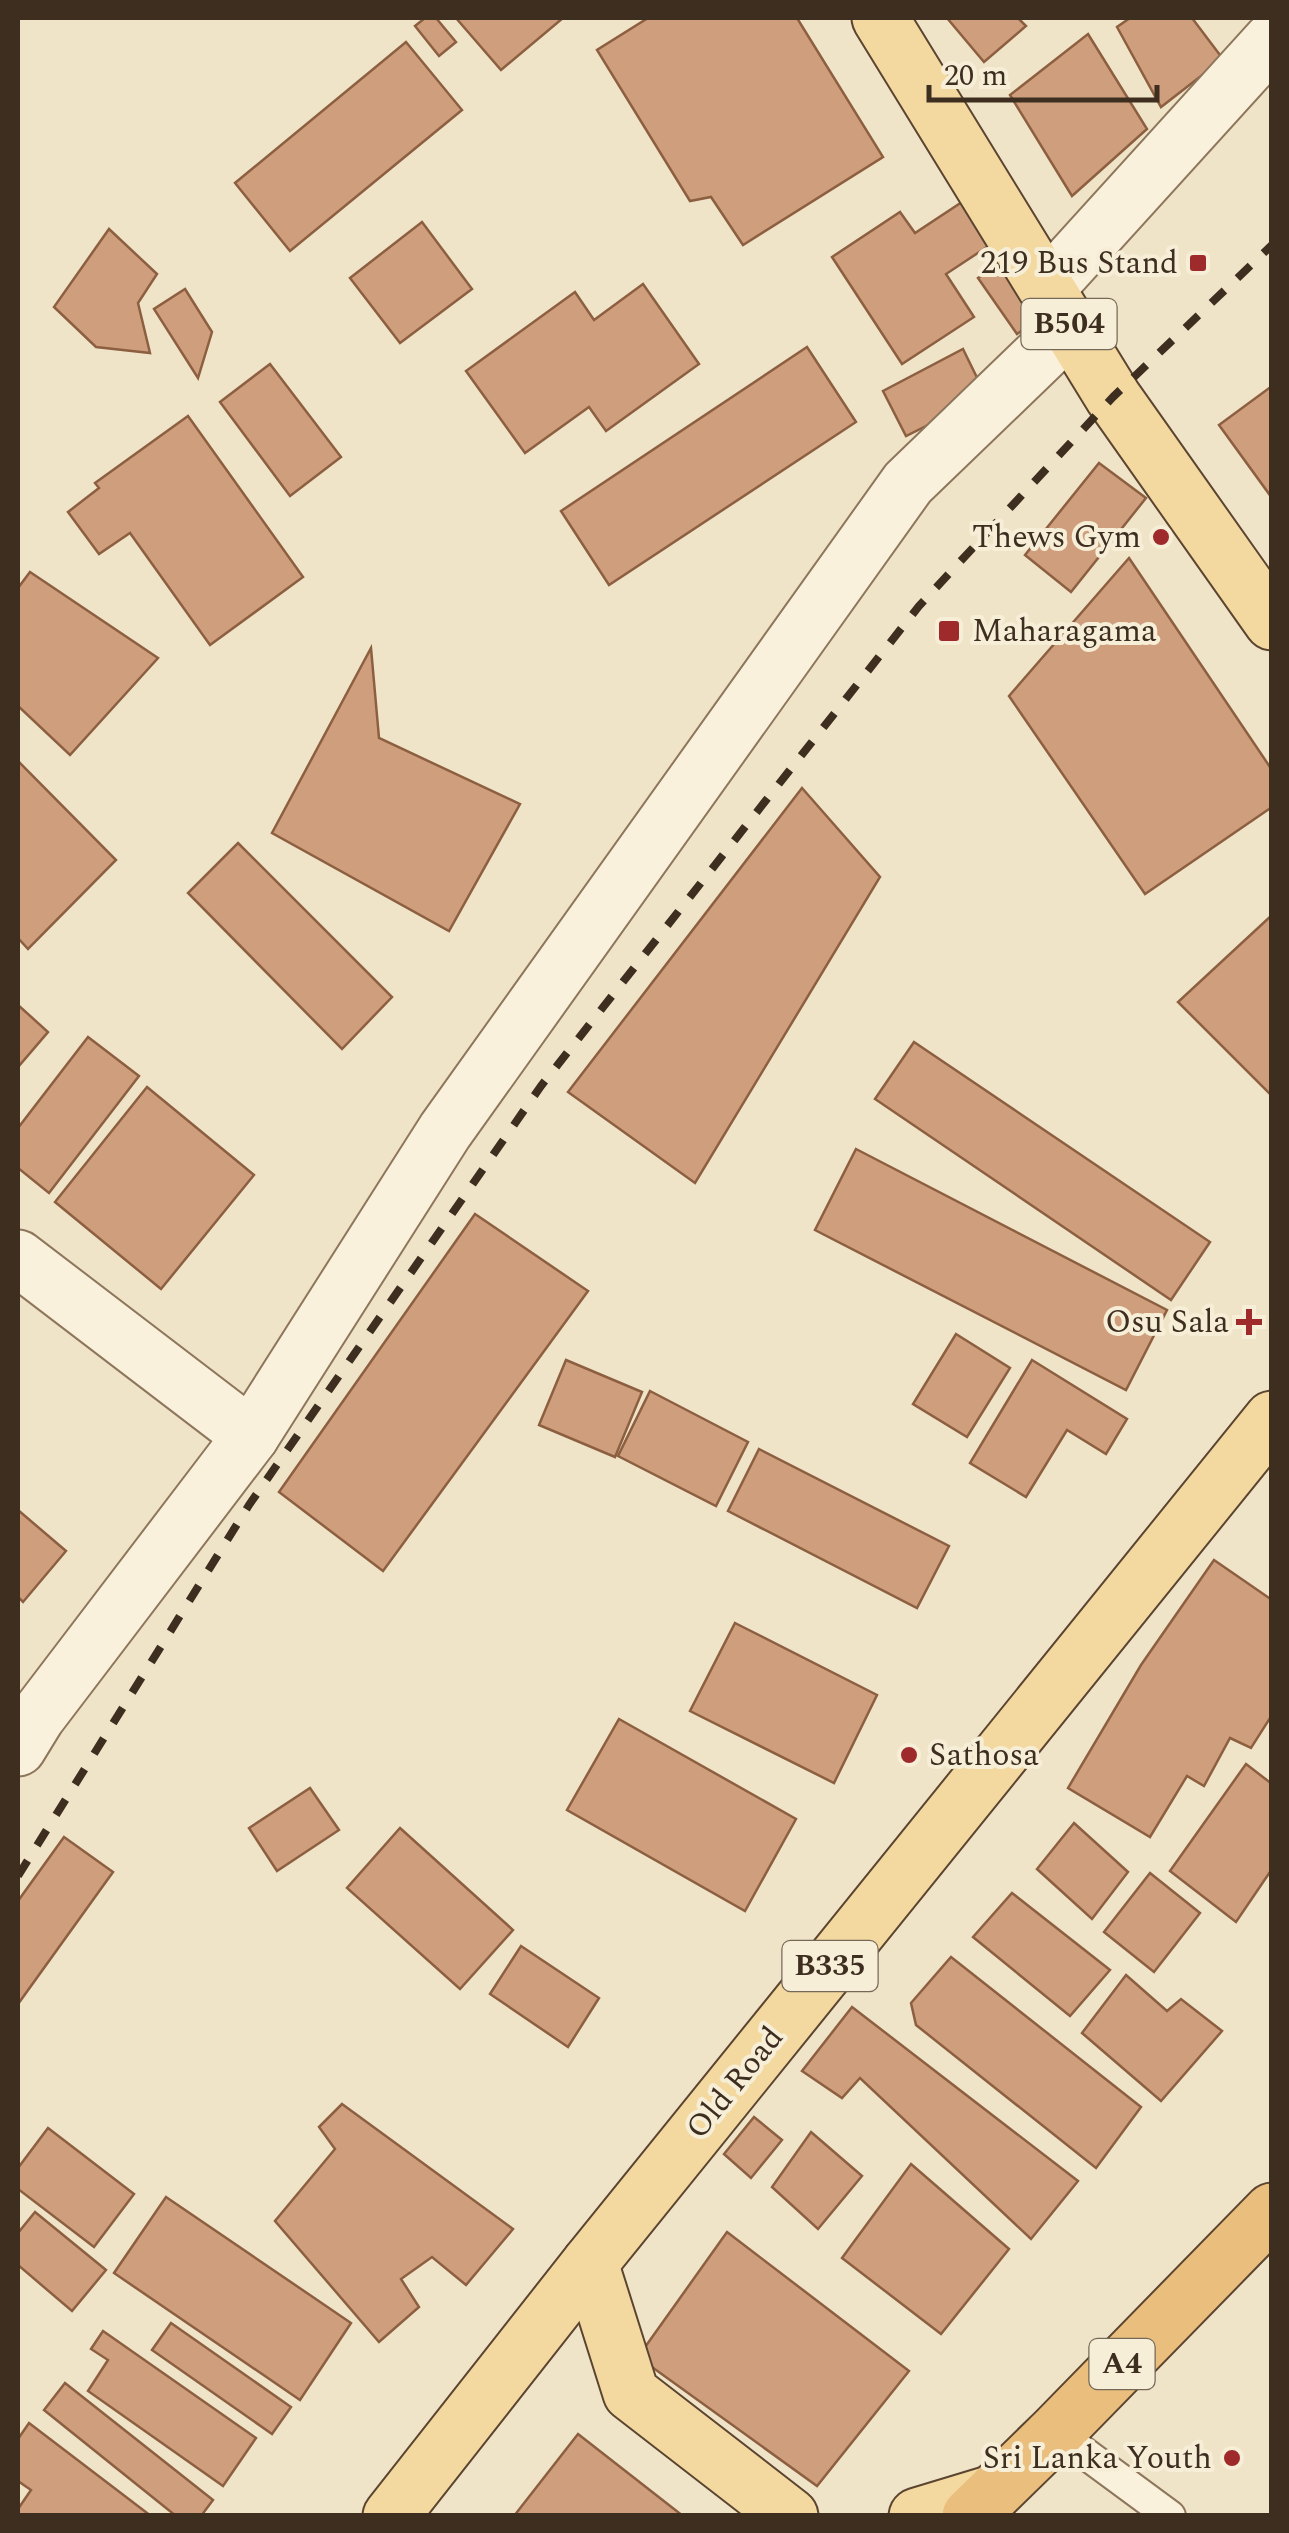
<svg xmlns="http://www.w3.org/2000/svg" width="1289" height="2533" font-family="Spectral,serif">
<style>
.building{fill:#cf9f7d;stroke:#8d5f41;stroke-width:2.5}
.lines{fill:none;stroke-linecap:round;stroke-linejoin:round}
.service-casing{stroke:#8d765c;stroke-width:34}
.minor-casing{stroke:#8d765c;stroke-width:59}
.primary-casing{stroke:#5b4430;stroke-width:59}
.trunk-casing{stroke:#5b4430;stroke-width:59}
.service{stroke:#faf1dc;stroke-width:30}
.minor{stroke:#faf1dc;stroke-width:55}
.primary{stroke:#f3d9a0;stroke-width:55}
.trunk{stroke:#eabe7c;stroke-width:55}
.rail{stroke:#3d2e20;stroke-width:8;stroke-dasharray:18 18;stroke-linecap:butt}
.poi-dot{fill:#9e2a2b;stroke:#f7eed8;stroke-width:4}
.labels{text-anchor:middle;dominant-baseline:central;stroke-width:8;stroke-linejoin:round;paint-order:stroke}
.shield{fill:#f7eed8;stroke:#756857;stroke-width:2.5}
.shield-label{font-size:30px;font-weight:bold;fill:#3d2e20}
.poi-label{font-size:32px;fill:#3d2e20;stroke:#f7eed8;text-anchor:end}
.street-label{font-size:32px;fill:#3d2e20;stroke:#f7eed8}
</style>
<rect width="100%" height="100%" fill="#f0e4c8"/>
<g class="building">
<polygon points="425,18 436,18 456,42 439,56 415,26"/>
<polygon points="456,18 563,18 501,70"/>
<polygon points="648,18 797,18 883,157 743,245 711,197 690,201 597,50"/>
<polygon points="947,18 1018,18 1026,26 984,62"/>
<polygon points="1130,18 1192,18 1223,59 1161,107 1117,27"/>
<polygon points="1088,34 1147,129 1072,196 1010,95"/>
<polygon points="406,42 462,110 290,251 235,183"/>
<polygon points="962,202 990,245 946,274 974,317 902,364 832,257 900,212 915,233"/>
<polygon points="422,222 472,289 400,343 350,278"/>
<polygon points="109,229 157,274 138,303 150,353 96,347 54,307"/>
<polygon points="1004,260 1043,316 1017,334 978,278"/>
<polygon points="643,284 699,364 606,431 589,407 525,453 466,371 575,292 594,320"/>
<polygon points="185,289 212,332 198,378 154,309"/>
<polygon points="807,347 856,422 609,585 561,511"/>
<polygon points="963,349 986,396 906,436 883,391"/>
<polygon points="270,364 341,457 290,496 220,402"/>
<polygon points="1272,386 1272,498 1219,425"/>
<polygon points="188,416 303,577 210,645 130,533 99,554 68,512 99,488 95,483"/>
<polygon points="1099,463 1146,498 1071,592 1025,555"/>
<polygon points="1129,558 1272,770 1272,807 1145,894 1009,696"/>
<polygon points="30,572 158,658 70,755 18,706 18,588"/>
<polygon points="371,648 379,738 520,804 449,931 272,833"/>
<polygon points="18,761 116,860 28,949 18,938"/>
<polygon points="802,788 880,877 695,1183 568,1092"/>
<polygon points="238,843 392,997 342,1049 188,893"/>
<polygon points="1272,915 1272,1096 1178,1002"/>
<polygon points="18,1005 48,1032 18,1067"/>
<polygon points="88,1037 139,1076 49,1193 18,1168 18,1128"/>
<polygon points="914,1042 1210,1242 1171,1300 875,1099"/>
<polygon points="147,1087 254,1175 161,1289 55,1202"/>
<polygon points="856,1149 1167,1310 1126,1390 815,1230"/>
<polygon points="475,1214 588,1291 383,1571 279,1492"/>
<polygon points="956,1334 1010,1368 967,1437 913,1404"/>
<polygon points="566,1360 642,1392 615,1457 539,1425"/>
<polygon points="1032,1360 1127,1419 1106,1454 1067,1430 1026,1497 970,1463"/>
<polygon points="650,1391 748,1442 716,1506 618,1456"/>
<polygon points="759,1449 949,1546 917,1608 728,1511"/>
<polygon points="18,1510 66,1551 23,1602 18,1597"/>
<polygon points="1214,1560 1272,1600 1272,1715 1251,1748 1230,1738 1204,1786 1187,1776 1150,1837 1068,1788 1141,1665"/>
<polygon points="735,1623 877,1695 834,1783 690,1711"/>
<polygon points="619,1719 796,1819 745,1911 567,1810"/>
<polygon points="1246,1764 1272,1784 1272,1869 1236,1922 1170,1871"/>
<polygon points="310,1788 339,1830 277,1871 249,1828"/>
<polygon points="1074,1823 1128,1872 1092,1919 1037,1869"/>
<polygon points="400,1828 513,1930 460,1989 347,1888"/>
<polygon points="64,1837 113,1872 18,2004 18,1901"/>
<polygon points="1150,1873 1200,1913 1154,1972 1104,1932"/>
<polygon points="1012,1893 1110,1970 1070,2016 973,1937"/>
<polygon points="521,1946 599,1998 568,2047 490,1994"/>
<polygon points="951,1957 1141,2107 1096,2168 916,2025 911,2003"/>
<polygon points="1126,1975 1167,2011 1181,1999 1222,2031 1161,2101 1082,2033"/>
<polygon points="852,2007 1078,2181 1031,2239 860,2078 842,2098 802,2071"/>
<polygon points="342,2104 513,2229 466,2285 432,2257 401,2279 419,2307 379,2342 275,2221 335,2149 319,2127"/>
<polygon points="754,2117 782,2140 751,2178 724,2154"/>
<polygon points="48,2128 134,2194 94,2247 18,2189 18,2168"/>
<polygon points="811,2132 862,2176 818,2229 772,2187"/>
<polygon points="911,2164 1009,2249 941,2334 842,2258"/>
<polygon points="166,2197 351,2323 300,2400 114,2273"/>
<polygon points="35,2212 106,2270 72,2311 18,2265 18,2233"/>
<polygon points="727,2232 909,2371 817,2486 638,2357"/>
<polygon points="171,2323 291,2407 272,2434 152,2350"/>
<polygon points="103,2331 256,2438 223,2486 88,2391 108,2360 91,2349"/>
<polygon points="65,2383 213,2500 201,2516 176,2516 44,2410"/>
<polygon points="29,2423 151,2516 18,2516 18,2509 31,2490 18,2481 18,2439"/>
<polygon points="578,2434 683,2516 514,2516"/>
</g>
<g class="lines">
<g class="service-casing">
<polyline id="service" points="1056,2432 1170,2516"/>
</g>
<g class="minor-casing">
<g id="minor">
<polyline points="1047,288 1272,40"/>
<polyline points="18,1258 251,1436"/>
<polyline points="18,1748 37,1717 251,1436 445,1131 908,483 1071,326"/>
</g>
</g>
<g class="primary-casing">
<g id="primary">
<polyline points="880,18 1113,397 1272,622"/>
<polyline points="590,2263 631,2393 790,2516"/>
<polyline points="391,2516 590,2263 1272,1419"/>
<polyline points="917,2516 993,2493"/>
</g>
</g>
<g class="trunk-casing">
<polyline id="trunk" points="970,2516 1056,2432 1272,2211"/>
</g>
<use href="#service" class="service"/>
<use href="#minor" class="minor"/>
<use href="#primary" class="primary"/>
<use href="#trunk" class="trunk"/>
<polyline class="rail" points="18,1876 249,1505 541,1086 919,606 1113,397 1272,245"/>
</g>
<g class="poi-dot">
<rect x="1188" y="253" width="20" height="20" rx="5"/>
<circle cx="1161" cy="537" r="10"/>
<rect x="937" y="619" width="24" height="24" rx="5"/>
<path d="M1244 1307h10v10h10v10h-10v10h-10v-10h-10v-10h10z"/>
<circle cx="909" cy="1755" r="10"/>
<circle cx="1232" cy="2458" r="10"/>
</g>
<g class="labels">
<g class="shield">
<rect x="1021.5" y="299" width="95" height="50" rx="8"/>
<rect x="782.5" y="1941" width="95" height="50" rx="8"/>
<rect x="1089.5" y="2339" width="65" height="50" rx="8"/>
</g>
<g class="shield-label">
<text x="1069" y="324">B504</text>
<text x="830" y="1966">B335</text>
<text x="1122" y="2364">A4</text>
</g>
<g class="poi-label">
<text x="1178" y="263">219 Bus Stand</text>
<text x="1141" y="537">Thews Gym</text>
<text x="972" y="631" text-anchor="start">Maharagama</text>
<text x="1229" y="1322">Osu Sala</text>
<text x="929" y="1755" text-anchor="start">Sathosa</text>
<text x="1212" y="2458">Sri Lanka Youth</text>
</g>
<g class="street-label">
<text transform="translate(735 2083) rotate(-51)">Old Road</text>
</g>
</g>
<rect width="1289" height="2533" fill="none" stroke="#3d2e20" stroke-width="40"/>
<path d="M929 85v15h228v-15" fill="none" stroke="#3d2e20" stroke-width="5"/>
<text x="944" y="85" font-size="30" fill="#3d2e20" stroke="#f7eed8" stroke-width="8" paint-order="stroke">20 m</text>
</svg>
